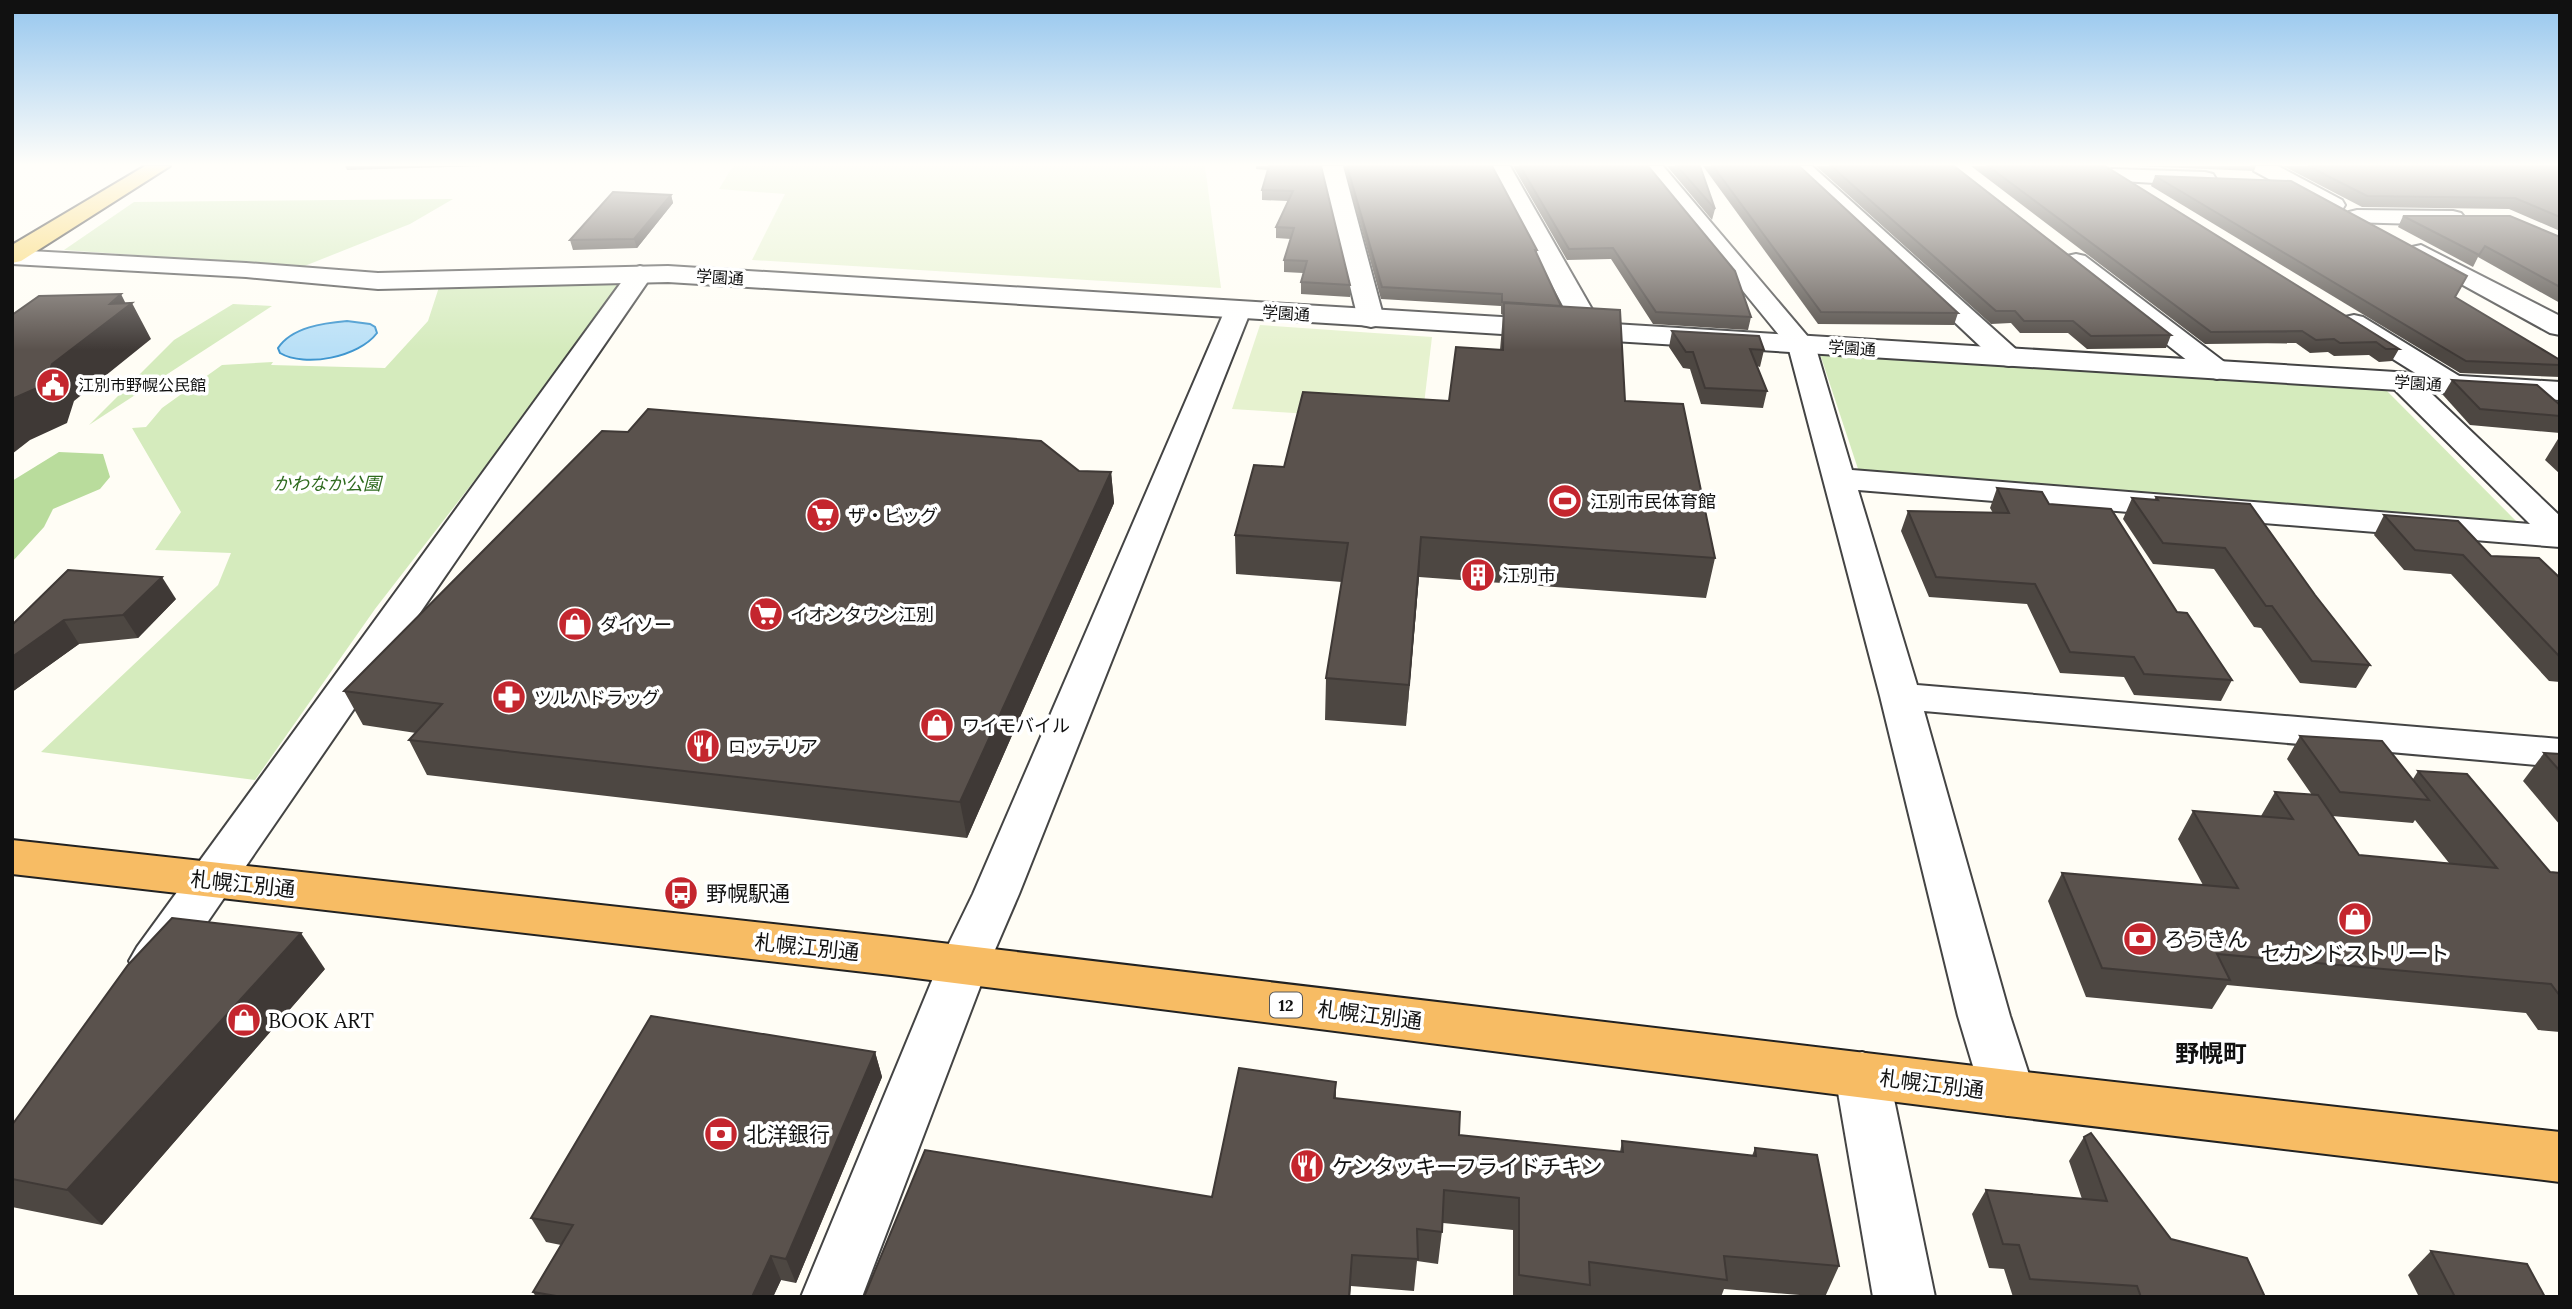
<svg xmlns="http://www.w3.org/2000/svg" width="2572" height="1309" font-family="Lora,'Noto Sans JP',serif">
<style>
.green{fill:#d5ebbd}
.forest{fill:#b9dc9c}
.pitch{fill:#e6f2cf}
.water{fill:#b9e0f7;stroke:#3f96cf;stroke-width:2}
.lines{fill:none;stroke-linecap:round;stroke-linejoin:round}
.minor-casing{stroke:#444;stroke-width:4}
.tertiary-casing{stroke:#444;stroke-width:4}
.primary-casing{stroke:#222;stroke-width:4}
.trunk-casing{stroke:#222;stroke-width:4}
.minor{fill:#fff;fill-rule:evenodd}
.tertiary{fill:#fff;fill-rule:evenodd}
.primary{fill:#f9d66b;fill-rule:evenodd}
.trunk{fill:#f7bc64;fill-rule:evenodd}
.wall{fill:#4d4742;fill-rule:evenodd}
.shaded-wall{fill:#3f3936}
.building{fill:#5a524d;stroke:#3f3936;stroke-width:2}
.labels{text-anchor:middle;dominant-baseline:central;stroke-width:7;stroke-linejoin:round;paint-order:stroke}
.far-street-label{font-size:16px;fill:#111;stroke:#fff}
.far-poi-label{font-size:16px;fill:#111;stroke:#fff;text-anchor:start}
.shield{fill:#fff;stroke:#585858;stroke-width:2}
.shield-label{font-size:16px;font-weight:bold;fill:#111}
.park-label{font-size:18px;font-style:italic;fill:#2f6b1f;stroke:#fff}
.poi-label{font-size:18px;fill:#111;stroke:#fff;text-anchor:start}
.near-street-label{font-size:21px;fill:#111;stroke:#fff}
.near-poi-label{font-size:21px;fill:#111;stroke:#fff;text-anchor:start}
.near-quarter-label{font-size:24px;font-weight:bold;fill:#111;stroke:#fff}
</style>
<rect width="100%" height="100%" fill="#fffdf5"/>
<g class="green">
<polygon points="453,199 410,224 302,267 64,250 134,202"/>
<polygon points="628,282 375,609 255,780 41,752 218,585 231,553 155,550 181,512 132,428 146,427 162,408 222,365 273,362 271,365 385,368 428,321 440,284"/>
<polygon points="233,304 272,306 89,425 174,340"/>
<polygon points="1819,351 2385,389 2521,526 1860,475"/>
</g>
<polygon class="forest" points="59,452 103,454 110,477 100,489 53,509 44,527 12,562 12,481"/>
<g class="pitch">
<polygon points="733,166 1205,166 1221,288 752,260 785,194 719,189"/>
<polygon points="1260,325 1432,337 1422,421 1232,409"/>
</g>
<path class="water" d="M347,321L370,324L375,327L377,333C359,357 305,368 280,353L278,348C292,327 324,323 347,321Z"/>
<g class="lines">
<g class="minor-casing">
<g id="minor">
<polygon points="1321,166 1343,166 1384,319 1380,325 1371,327 1362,325 1358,319"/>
<polygon points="1488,166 1510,166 1605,332 1601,338 1591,340 1581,338 1577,332"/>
<polygon points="1641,166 1663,166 1815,345 1852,470 2530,524 2393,388 2389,382 2393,376 2403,373 2413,376 2560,516 2560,547 1858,490 1917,685 2560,739 2560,767 1924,711 2010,1016 2035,1093 2027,1109 2008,1116 1989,1109 1981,1093 1958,1016 1880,696 1788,346"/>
<polygon points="1789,166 1812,166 2019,352 2023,358 2019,364 2009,366 1999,364"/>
<polygon points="2252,166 2278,166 2342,200 2345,205 2342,210 2326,210 2254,171"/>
<polygon points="2113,169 2205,172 2213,174 2216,179 2213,184 2205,186 2105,180 2102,175 2105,170"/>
<polygon points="2357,210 2453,211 2461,213 2465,218 2461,223 2453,225 2349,222 2345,217 2349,212"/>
<polygon points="2421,245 2560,316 2560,335 2550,333 2412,257 2409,252 2412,247"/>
<polygon points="2076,254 2085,256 2227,364 2231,370 2227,376 2217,379 2207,376 2067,266 2064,261 2067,256"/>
<polygon points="640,266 649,269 653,274 171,975 154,980 137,975 129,961 137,947 631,269"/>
<polygon points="1238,302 1247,304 1251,310 1019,894 988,966 862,1297 801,1297 938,966 973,894 1225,310 1229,304"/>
<polygon points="2354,315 2363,317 2464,379 2469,385 2464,391 2454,394 2444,391 2345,329 2341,323 2345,317"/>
<polygon points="1862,1052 1881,1059 1889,1075 1935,1297 1873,1297 1835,1075 1843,1059"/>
</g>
</g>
<g class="tertiary-casing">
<polygon id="tertiary" points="12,250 246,263 378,273 668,266 2560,382 2560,400 668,282 378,289 246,277 12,264"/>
</g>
<g class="primary-casing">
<polygon id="primary" points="145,166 170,166 21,261 12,263 12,245"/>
</g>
<g class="trunk-casing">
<polygon id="trunk" points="12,840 891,937 2008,1070 2560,1132 2560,1182 2008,1116 891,975 12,874"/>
</g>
<use href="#minor" class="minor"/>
<use href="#tertiary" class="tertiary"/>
<use href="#primary" class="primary"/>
<use href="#trunk" class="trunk"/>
</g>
<g class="wall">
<polygon points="345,166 483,166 347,170"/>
<polygon points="1256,166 1321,166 1350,285 1350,297 1301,294 1301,282 1303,273 1284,272 1284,260 1291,239 1276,238 1276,227 1288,201 1262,200 1262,190 1268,170 1256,169"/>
<polygon points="1344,166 1492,166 1537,250 1537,255 1561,306 1625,401 1715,558 1706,598 1419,577 1406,726 1325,720 1326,678 1342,582 1236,574 1235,535 1284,467 1449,401 1500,350 1503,315 1501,314 1501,306 1381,299"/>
<polygon points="1513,166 1648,166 1751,317 1748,330 1653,324 1611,259 1567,260"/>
<polygon points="1667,166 1700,166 1715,209 1712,220"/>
<polygon points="1703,166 1799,166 1958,313 1954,325 1818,324"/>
<polygon points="1816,166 1954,166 2171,335 2166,348 2087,349 2068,333 2020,333 2011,323 1991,324"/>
<polygon points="1971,166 2105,166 2399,349 2392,361 2379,362 2369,355 2334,356 2328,352 2310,353 2296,343 2205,344"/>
<polygon points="2136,166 2256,166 2254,171"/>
<polygon points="2283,166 2560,166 2560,231 2509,209 2362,207"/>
<polygon points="2155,176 2455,297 2560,360 2560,377 2460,373 2151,186"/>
<polygon points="671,195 673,203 637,248 573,250 570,240"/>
<polygon points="2403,216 2560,237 2560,303 2478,257 2473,267 2398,227"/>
<polygon points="1672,331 1764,350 1760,367 1757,366 1767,391 1763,408 1701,404 1690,369 1683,368 1669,347"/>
<polygon points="2452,380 2560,405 2560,433 2470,425 2443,395"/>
<polygon points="2558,439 2560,439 2560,474 2545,460"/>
<polygon points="1079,471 1111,472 1114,503 967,838 427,775 409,740 416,733 363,725 344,691"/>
<polygon points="1997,488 2049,504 2177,612 2232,680 2221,701 2134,695 2124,677 2060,673 2027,604 1929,597 1901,531 1908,511 1993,513 1990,508"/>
<polygon points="2156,497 2315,595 2370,665 2356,688 2300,683 2261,628 2254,627 2214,569 2153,564 2123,519 2132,498 2154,500"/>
<polygon points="2384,515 2491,556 2560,578 2560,682 2549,681 2451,574 2404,570 2374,535"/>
<polygon points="176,599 138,638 79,644 12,692 12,625"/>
<path d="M2300,736L2413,779L2418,771L2550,872L2560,873V1032L2538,1030L2526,1013L2227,985L2212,1009L2086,997L2048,901L2062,873L2203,885L2178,839L2193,811L2261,816L2275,792L2312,795L2287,759ZM2332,816L2413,823L2415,820L2449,863L2359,855Z"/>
<polygon points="2544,753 2560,754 2560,825 2523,781"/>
<polygon points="325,969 102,1225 12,1207 12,1125"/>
<polygon points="875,1052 882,1077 796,1283 781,1280 773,1297 536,1297 533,1292 561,1245 546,1242 531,1218"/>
<polygon points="1336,1082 1336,1099 1459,1135 1620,1152 1622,1141 1752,1156 1755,1148 1839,1266 1825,1297 1724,1289 1721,1297 1604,1297 1588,1295 1587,1297 1513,1297 1513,1230 1443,1223 1438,1264 1417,1261 1414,1291 1351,1286 1350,1297 864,1297 1212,1197"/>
<polygon points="2084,1137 2171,1239 2265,1297 2013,1297 2004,1269 1989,1268 1972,1214 1986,1190 2082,1199 2069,1161"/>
<polygon points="2431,1251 2545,1297 2419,1297 2408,1275"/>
</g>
<g class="shaded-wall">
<polygon points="671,195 673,203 637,248 634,239"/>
<polygon points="121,294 127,306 132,303 151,339 74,401 67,423 30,440 12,454 12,399 52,364"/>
<polygon points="1111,472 1114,503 967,838 960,802"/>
<polygon points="1421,537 1419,577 1406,726 1409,685"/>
<polygon points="162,577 176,599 138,638 123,615"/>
<polygon points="64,620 79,644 12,692 12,657"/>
<polygon points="301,933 325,969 102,1225 67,1190"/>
<polygon points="875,1052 882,1077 796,1283 786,1259"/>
<polygon points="771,1256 781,1280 773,1297 752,1297"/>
</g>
<g class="building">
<polygon points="1269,166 1321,166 1350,285 1301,282 1307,261 1284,260 1294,228 1276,227 1293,191 1262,190"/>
<polygon points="1347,166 1492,166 1537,250 1535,250 1561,306 1502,302 1502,294 1382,287"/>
<polygon points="1520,166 1648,166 1735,271 1751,317 1656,312 1613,248 1569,249"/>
<polygon points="1677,166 1700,166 1715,209"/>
<polygon points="1713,166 1799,166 1958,313 1821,312"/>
<polygon points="1831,166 1954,166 2171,335 2091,336 2073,321 2024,321 2015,311 1996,311"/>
<polygon points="1988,166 2105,166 2399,349 2386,349 2376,342 2340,343 2334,339 2316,340 2302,331 2211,332"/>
<polygon points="2308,166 2560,166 2560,217 2515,198 2367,196"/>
<polygon points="2155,176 2291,181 2467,276 2455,297 2560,360 2560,365 2466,361"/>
<polygon points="613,192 671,195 634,239 570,240"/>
<polygon points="2403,216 2510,216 2560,237 2560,287 2485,246 2479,255"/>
<polygon points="121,294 110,304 132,303 52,364 44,385 12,399 12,315 39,296"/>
<polygon points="1504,303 1620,310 1625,401 1683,404 1715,558 1421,537 1409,685 1326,678 1348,543 1235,535 1254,465 1284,467 1303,392 1449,401 1456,347 1503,350"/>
<polygon points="1672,331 1759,336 1764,350 1750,349 1767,391 1705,388 1693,352 1686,352"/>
<polygon points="2452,380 2537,385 2560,405 2560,416 2480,409"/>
<polygon points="648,409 1041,441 1079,471 1111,472 960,802 409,740 442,704 344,691 602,431 628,432"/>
<polygon points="1997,488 2042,492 2049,504 2111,509 2177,612 2187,613 2232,680 2144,674 2134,657 2070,652 2035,584 1936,577 1908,511 2009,513"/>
<polygon points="2156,497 2250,504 2315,595 2370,665 2312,661 2272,606 2266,606 2225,548 2163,543 2132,498 2158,500"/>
<polygon points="2384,515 2458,521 2491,556 2539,558 2560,578 2560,657 2463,555 2415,550"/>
<polygon points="68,570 162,577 123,615 64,620 12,657 12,625"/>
<polygon points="2300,736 2382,741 2429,800 2340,792"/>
<polygon points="2544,753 2560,754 2560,771"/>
<polygon points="2418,771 2467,774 2550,872 2560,873 2560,996 2551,984 2217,954 2230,980 2102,968 2062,873 2238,888 2193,811 2293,819 2275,792 2318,795 2359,855 2497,868"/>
<polygon points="172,918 301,933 67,1190 12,1179 12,1125 128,965"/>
<polygon points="651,1016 875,1052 786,1259 771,1256 752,1297 562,1297 533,1292 573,1225 531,1218"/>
<polygon points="1239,1068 1336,1082 1334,1098 1460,1112 1459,1135 1623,1152 1622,1141 1756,1156 1755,1148 1817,1155 1839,1266 1724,1256 1727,1280 1589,1262 1590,1285 1519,1275 1519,1198 1444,1190 1442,1232 1417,1229 1418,1259 1352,1255 1349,1297 864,1297 925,1150 1212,1197"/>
<polygon points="2091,1133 2171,1239 2247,1258 2265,1297 2141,1297 2137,1286 2030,1279 2019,1245 2003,1244 1986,1190 2107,1201 2084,1137"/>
<polygon points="2431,1251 2527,1264 2545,1297 2455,1297"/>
</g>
<linearGradient id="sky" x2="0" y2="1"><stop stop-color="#95c6ee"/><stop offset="0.47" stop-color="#fffefa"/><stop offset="1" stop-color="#fffefa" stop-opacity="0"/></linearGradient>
<rect width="2572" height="350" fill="url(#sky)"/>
<defs>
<g id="civic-disc" transform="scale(1.75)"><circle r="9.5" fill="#c4262e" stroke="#fff"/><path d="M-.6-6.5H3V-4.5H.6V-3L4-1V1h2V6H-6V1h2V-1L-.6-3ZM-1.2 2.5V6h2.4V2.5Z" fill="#fff"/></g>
<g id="stadium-disc" transform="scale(1.75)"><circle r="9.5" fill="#c4262e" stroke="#fff"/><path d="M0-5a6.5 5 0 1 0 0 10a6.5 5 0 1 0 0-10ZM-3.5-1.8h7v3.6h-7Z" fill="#fff"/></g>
<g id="supermarket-disc" transform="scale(1.75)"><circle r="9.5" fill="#c4262e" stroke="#fff"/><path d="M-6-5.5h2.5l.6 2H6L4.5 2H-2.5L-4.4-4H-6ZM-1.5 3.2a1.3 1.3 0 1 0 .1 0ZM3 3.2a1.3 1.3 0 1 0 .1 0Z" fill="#fff"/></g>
<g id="building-disc" transform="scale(1.75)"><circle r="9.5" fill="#c4262e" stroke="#fff"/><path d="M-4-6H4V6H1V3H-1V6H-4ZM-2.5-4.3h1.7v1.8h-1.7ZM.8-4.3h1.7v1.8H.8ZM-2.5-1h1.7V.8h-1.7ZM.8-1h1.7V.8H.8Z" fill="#fff"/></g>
<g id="shop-disc" transform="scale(1.75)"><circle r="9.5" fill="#c4262e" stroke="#fff"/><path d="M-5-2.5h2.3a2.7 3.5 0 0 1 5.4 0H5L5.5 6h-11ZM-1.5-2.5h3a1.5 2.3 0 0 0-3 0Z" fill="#fff"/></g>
<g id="pharmacy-disc" transform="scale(1.75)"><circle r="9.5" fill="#c4262e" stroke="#fff"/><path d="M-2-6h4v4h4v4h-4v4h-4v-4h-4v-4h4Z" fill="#fff"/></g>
<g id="restaurant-disc" transform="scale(1.75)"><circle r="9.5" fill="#c4262e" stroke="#fff"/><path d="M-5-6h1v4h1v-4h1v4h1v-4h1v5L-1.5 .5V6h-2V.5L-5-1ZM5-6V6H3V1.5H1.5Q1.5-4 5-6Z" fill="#fff"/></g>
<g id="bus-disc" transform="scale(1.75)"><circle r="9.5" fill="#c4262e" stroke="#fff"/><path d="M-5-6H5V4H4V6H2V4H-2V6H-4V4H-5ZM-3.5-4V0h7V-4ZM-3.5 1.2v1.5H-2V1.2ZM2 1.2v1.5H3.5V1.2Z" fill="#fff"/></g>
<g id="bank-disc" transform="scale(1.75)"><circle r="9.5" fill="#c4262e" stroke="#fff"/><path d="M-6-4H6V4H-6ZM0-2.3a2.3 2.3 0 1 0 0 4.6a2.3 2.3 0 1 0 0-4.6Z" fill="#fff"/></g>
</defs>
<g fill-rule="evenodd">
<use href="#civic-disc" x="53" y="385"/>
<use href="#stadium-disc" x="1565" y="501"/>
<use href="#supermarket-disc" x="823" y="515"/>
<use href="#building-disc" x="1478" y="575"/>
<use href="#supermarket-disc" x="766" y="614"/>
<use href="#shop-disc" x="575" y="624"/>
<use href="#pharmacy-disc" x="509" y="697"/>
<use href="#shop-disc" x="937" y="725"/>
<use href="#restaurant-disc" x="703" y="746"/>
<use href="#bus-disc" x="681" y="893"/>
<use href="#shop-disc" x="2355" y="919"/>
<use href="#bank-disc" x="2140" y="939"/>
<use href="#shop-disc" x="244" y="1020"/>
<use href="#bank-disc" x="721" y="1134"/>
<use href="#restaurant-disc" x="1307" y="1166"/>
</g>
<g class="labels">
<g class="far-street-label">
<text transform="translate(720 277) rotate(4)">学園通</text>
<text transform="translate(1286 313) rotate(4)">学園通</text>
<text transform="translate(1852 348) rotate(4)">学園通</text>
<text transform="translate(2418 383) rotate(4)">学園通</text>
</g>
<g class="far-poi-label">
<text x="78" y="385">江別市野幌公民館</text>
</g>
<rect class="shield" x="1270" y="992.5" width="32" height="25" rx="5"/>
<g class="shield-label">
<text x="1286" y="1005">12</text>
</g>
<g class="park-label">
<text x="327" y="483">かわなか公園</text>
</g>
<g class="poi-label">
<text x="1590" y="501">江別市民体育館</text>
<text x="848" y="515">ザ・ビッグ</text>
<text x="1502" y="575">江別市</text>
<text x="790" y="614">イオンタウン江別</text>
<text x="600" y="624">ダイソー</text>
<text x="534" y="697">ツルハドラッグ</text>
<text x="962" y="725">ワイモバイル</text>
<text x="728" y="746">ロッテリア</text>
</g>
<g class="near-street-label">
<text transform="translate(243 884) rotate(6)">札幌江別通</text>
<text transform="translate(807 947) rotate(6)">札幌江別通</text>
<text transform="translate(1370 1015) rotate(7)">札幌江別通</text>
<text transform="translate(1932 1084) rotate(7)">札幌江別通</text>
</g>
<g class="near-poi-label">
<text x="706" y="893">野幌駅通</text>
<text x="2164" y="939">ろうきん</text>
<text x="2355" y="953" text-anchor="middle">セカンドストリート</text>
<text x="268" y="1020">BOOK ART</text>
<text x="746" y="1134">北洋銀行</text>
<text x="1332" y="1166">ケンタッキーフライドチキン</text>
</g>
<g class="near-quarter-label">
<text x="2211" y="1053">野幌町</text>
</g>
</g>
<rect width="2572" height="1309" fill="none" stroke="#111111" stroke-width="28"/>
</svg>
